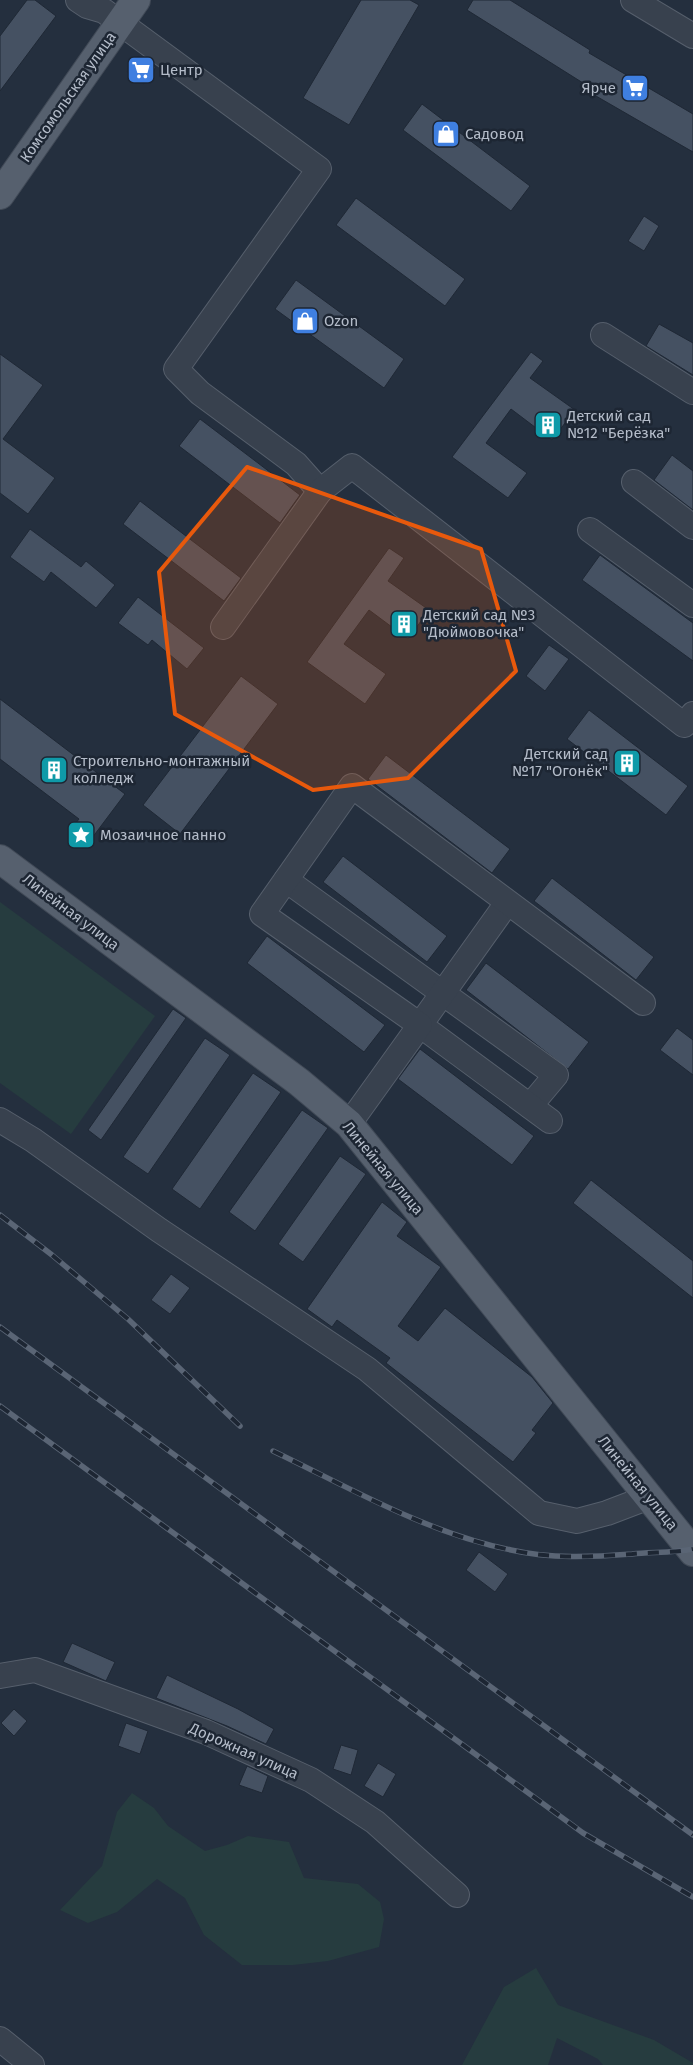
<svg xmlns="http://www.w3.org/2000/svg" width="693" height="2065" font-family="'Fira Sans',sans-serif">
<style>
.green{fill:#263c3f}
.building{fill:#455162;stroke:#1f2835}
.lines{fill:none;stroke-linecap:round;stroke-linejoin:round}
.minor-casing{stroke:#565f6c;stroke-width:26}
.major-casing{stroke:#414a57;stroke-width:30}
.minor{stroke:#38414e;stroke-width:24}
.major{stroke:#56606e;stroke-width:28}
.rail-casing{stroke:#5a6575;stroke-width:5.5}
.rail{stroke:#1d2633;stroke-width:4;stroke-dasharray:11;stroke-linecap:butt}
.marked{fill:#e8590c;fill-opacity:0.2;stroke:#e8590c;stroke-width:4;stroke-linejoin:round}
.labels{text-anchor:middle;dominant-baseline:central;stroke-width:5;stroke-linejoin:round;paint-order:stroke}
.poi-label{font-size:15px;fill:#b4bcc9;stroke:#1d2633;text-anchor:start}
.street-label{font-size:15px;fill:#b4bcc9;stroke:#1d2633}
</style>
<rect width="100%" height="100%" fill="#242f3e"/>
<g class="green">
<polygon points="0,902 155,1016 71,1134 0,1083"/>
<polygon points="132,1793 154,1808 168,1826 205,1851 227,1845 248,1836 289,1842 304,1878 358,1884 380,1902 384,1919 379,1947 328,1961 293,1965 242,1965 204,1935 185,1898 157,1879 117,1912 88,1923 60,1910 102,1866 117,1812"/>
<polygon points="536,1968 558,2005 654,2040 693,2063 693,2065 603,2065 598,2059 557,2038 548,2065 462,2065 504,1987"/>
</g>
<g class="building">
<polygon points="27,0 35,0 56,16 0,91 0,36"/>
<polygon points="361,0 410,0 419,5 349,125 303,98"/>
<polygon points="473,0 510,0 590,50 589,53 693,114 693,152 589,92 591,88 467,10"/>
<polygon points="138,56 156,67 144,84 127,72"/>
<polygon points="422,104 530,186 511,211 403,130"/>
<polygon points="356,198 465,279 445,306 336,225"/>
<polygon points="644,216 659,226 644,251 628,241"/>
<polygon points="296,280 404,359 384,388 275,309"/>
<polygon points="659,324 693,343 693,375 646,346"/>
<polygon points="531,352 543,361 530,378 575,410 552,440 511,409 486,443 527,473 508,498 452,457"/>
<polygon points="0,354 43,385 3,439 55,478 28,514 0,493"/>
<polygon points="200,419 300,495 280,523 179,446"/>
<polygon points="672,455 693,471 693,510 654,480"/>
<polygon points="140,501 241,578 224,601 123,524"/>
<polygon points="30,529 81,567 86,561 115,585 96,608 51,572 44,582 10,557"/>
<polygon points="389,548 404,558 388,581 429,610 408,639 369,610 344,644 386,674 365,704 307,662"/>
<polygon points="600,555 693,623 693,661 582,580"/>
<polygon points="138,597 204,648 187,669 152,640 148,645 118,623"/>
<polygon points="549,645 569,659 545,691 526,676"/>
<polygon points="241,676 278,704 180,834 143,805"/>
<polygon points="0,699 125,794 89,842 72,828 79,819 0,759"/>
<polygon points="589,710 688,786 666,815 567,739"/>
<polygon points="386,755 510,849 492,873 368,779"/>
<polygon points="343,856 447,936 427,962 323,882"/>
<polygon points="552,878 654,957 636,980 534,901"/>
<polygon points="267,936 385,1025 364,1052 247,963"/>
<polygon points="486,963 589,1042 568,1069 466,990"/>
<polygon points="173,1009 186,1018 101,1140 88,1130"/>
<polygon points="677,1028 693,1040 693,1075 660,1050"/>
<polygon points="205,1038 230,1055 148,1174 123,1157"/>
<polygon points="420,1049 534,1136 512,1165 398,1079"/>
<polygon points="253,1073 281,1092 200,1209 172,1189"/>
<polygon points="302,1110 328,1128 255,1231 229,1212"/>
<polygon points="340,1156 366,1174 303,1262 278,1244"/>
<polygon points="591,1180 693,1261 693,1298 573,1203"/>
<polygon points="382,1202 407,1222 397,1236 441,1267 398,1326 418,1341 445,1308 532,1377 553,1403 532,1430 536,1433 513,1462 386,1363 390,1358 337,1320 332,1327 307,1309"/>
<polygon points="171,1274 190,1288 170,1314 151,1300"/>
<polygon points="479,1552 508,1574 495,1592 466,1570"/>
<polygon points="72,1643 115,1662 106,1681 63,1662"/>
<polygon points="167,1675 238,1709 274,1729 266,1744 227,1726 156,1698"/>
<polygon points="14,1709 27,1721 14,1736 1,1723"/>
<polygon points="126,1723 148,1731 140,1754 118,1746"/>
<polygon points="341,1745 358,1750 351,1775 333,1769"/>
<polygon points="378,1763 396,1774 383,1797 364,1786"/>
<polygon points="247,1766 268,1776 262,1793 239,1785"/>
</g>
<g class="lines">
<g class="minor-casing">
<g id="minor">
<polyline points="78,0 87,6 104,11 319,169 176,369 200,393 296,464 320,491 223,627"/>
<polyline points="633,0 693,36"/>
<polyline points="603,335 693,392"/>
<polyline points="634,482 693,527"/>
<polyline points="320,491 352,466 684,725 693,714"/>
<polyline points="590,530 693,605"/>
<polyline points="286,880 556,1075 530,1106"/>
<polyline points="507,903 420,1025 550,1121"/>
<polyline points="0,1120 33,1140 159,1230 367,1369 539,1513 577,1521 607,1513 649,1497"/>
<polyline points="349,1124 420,1025 262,914 352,786 643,1003"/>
<polyline points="0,1676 35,1670 206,1732 311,1780 375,1822 457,1895"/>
<polyline points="0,2039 32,2065"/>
</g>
</g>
<g class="major-casing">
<g id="major">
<polyline points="0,195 136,0"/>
<polyline points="0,859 299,1082 349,1124 693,1552"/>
</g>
</g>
<use href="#minor" class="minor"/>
<use href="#major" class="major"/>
<g class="rail-casing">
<g id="rail">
<polyline points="0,1215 52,1255 128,1319 240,1426"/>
<polyline points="0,1327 693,1835"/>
<polyline points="0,1406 583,1833 693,1897"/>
<path d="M273,1451C350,1488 427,1533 511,1550C551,1559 592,1557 632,1554C652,1552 674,1553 693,1549"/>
</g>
</g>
<use href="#rail" class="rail"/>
</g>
<path class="marked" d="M247,467L481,549L516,671L408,778L313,790L175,714L159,572Z"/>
<defs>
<g id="supermarket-square" transform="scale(1.4375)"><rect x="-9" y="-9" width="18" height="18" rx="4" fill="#3f7fe0" stroke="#1d2633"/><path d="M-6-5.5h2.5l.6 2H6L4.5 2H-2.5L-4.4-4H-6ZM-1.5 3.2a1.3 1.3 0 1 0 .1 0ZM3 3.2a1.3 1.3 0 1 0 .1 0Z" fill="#fff"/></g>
<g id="shop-square" transform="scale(1.4375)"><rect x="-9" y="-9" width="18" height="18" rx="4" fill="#3f7fe0" stroke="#1d2633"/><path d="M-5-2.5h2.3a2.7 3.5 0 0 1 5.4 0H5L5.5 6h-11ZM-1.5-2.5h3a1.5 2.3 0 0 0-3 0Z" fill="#fff"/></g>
<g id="building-square" transform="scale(1.4375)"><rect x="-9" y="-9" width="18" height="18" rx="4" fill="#0f9aa8" stroke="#1d2633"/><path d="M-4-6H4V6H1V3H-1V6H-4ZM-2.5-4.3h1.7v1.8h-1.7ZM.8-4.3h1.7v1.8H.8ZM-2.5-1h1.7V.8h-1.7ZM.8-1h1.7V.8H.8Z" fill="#fff"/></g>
<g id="sight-square" transform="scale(1.4375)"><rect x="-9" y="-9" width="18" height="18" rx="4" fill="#0f9aa8" stroke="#1d2633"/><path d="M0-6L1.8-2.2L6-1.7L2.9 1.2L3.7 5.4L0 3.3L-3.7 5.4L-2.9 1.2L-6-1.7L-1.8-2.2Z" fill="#fff"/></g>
</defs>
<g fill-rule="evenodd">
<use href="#supermarket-square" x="141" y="70"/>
<use href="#supermarket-square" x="635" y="88"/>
<use href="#shop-square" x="446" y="134"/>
<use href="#shop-square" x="305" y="321"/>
<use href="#building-square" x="548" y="425"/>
<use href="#building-square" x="404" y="624"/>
<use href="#building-square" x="627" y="763"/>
<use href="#building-square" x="54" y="770"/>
<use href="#sight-square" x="81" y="835"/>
</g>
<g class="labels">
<g class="poi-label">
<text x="160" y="70">Центр</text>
<text x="616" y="88" text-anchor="end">Ярче</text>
<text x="465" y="134">Садовод</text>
<text x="324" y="321">Ozon</text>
<text x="567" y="416">Детский сад<tspan x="567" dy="17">№12 "Берёзка"</tspan></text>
<text x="423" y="615">Детский сад №3<tspan x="423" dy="17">"Дюймовочка"</tspan></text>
<text x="608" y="754" text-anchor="end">Детский сад<tspan x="608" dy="17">№17 "Огонёк"</tspan></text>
<text x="73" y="761">Строительно-монтажный<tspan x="73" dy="17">колледж</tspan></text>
<text x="100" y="835">Мозаичное панно</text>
</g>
<g class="street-label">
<text transform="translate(68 97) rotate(-55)">Комсомольская улица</text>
<text transform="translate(71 912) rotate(37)">Линейная улица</text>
<text transform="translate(383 1168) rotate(50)">Линейная улица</text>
<text transform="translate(638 1483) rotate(51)">Линейная улица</text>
<text transform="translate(244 1751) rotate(24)">Дорожная улица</text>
</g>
</g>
</svg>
